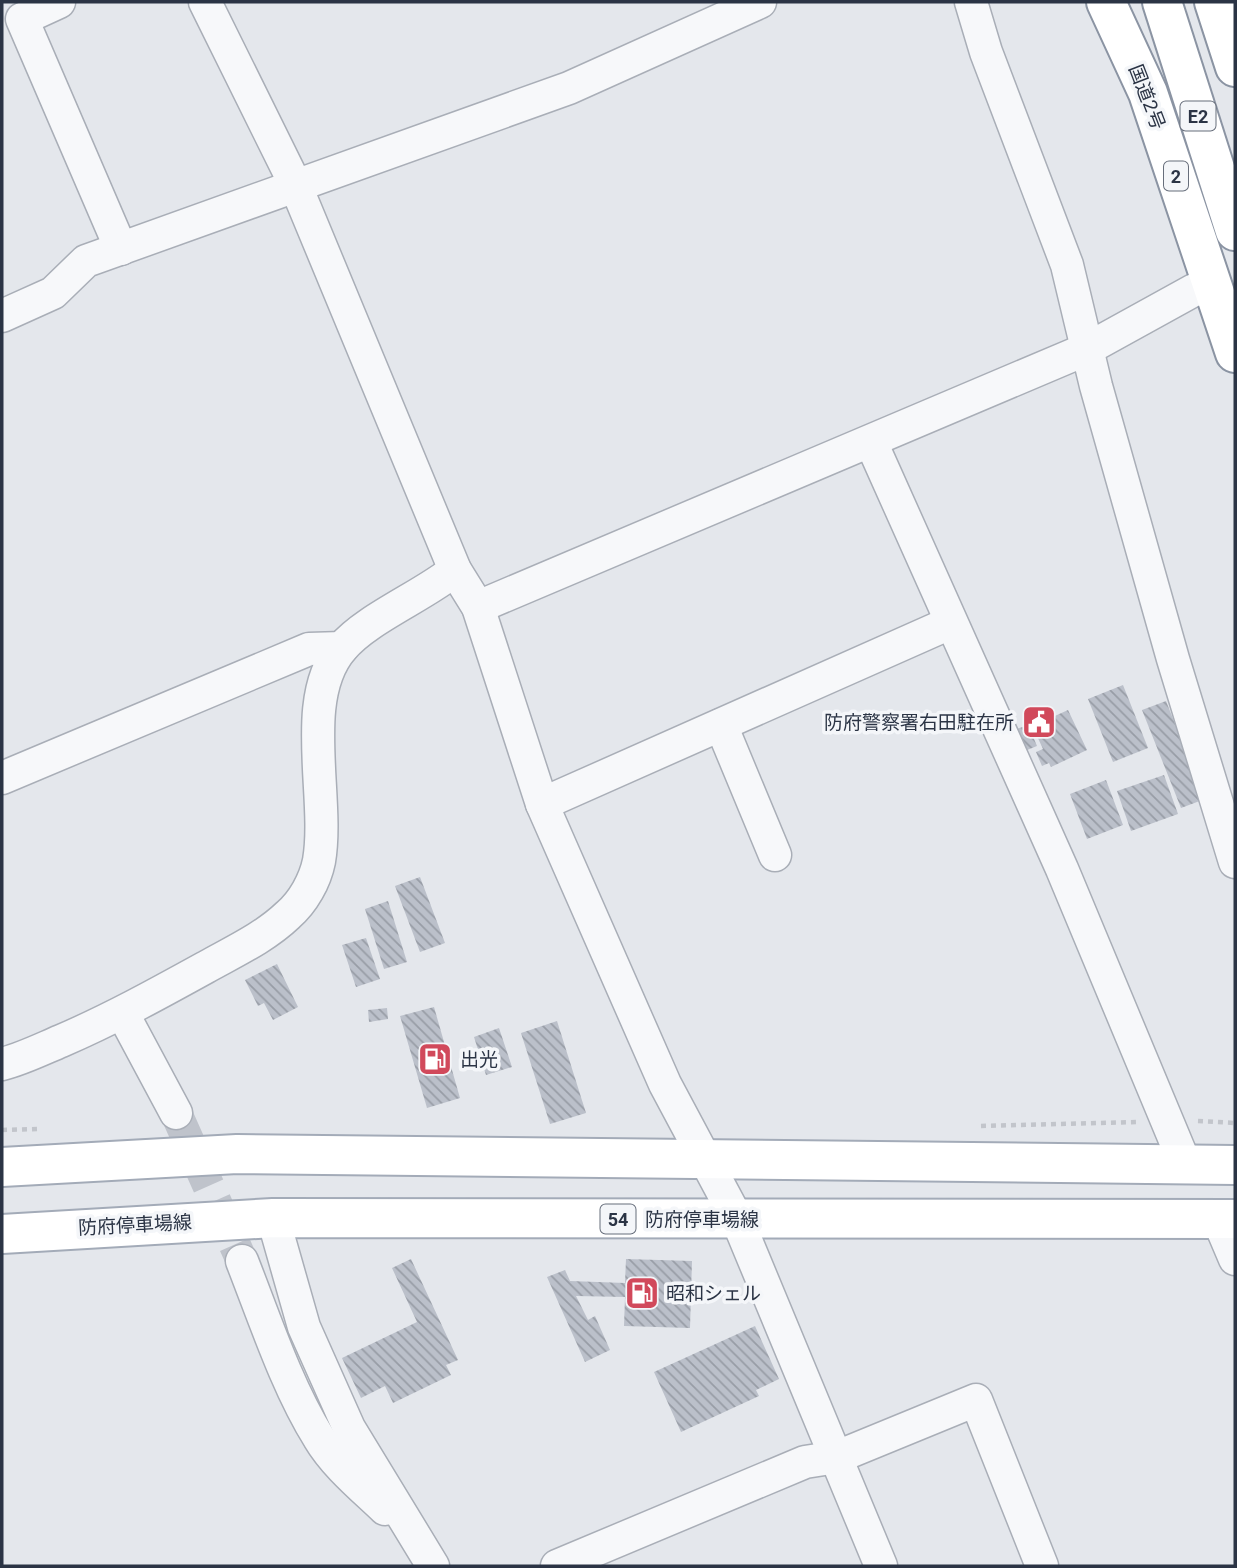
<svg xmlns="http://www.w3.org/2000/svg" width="1237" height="1568" font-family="Roboto,'Noto Sans JP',sans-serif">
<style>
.building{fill:url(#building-back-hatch)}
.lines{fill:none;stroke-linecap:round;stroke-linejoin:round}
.street-tunnel{stroke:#bfc3cb;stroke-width:32;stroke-dasharray:32 16;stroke-linecap:butt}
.street-casing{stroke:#a9aeb7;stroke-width:35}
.primary-casing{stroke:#a3abb8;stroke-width:42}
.highway-casing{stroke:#8b94a3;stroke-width:42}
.path{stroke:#c2c5cb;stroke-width:4.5;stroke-dasharray:5 5;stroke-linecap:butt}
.street{stroke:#f7f8fa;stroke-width:32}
.primary{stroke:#fff;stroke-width:38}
.highway{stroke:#fff;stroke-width:38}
.labels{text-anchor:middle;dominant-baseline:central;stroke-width:7;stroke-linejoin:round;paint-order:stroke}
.shield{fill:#f4f6f9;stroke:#676e7b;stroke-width:2}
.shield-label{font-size:18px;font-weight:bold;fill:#2b3445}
.street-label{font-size:19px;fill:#2b3445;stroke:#f4f6f9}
.poi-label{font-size:19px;fill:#2b3445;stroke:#f4f6f9;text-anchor:start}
</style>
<defs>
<pattern id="building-back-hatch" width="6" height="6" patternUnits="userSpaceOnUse" patternTransform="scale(1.75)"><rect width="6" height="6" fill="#bbc0ca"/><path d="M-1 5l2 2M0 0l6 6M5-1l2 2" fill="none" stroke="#989da6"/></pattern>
</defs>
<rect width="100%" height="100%" fill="#e4e7ec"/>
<g class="building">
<polygon points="1123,685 1148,748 1113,762 1088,699"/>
<polygon points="1166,701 1205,799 1181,808 1142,710"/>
<polygon points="1068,710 1087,750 1051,767 1049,763 1042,766 1036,752 1043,749 1036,734 1050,728 1046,720"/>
<polygon points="1028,725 1037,746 1015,755 1006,733"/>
<polygon points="1164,775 1178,814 1131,831 1117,791"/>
<polygon points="1106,780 1123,825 1087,839 1070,794"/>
<polygon points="420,877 445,943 420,952 395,886"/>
<polygon points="388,901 407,962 384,969 365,909"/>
<polygon points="366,938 380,979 356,987 342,945"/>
<polygon points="277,964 298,1007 273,1020 264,1003 258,1006 245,980"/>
<polygon points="434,1007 460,1098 427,1108 400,1016"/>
<polygon points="387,1008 388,1019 369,1022 368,1010"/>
<polygon points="557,1021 586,1113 550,1124 521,1033"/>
<polygon points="499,1028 512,1067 486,1075 474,1037"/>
<polygon points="411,1259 458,1360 446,1365 451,1375 393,1403 385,1386 361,1398 342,1358 417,1322 392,1268"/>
<polygon points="626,1259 692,1261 690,1328 624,1326 625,1297 576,1296 588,1320 595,1316 610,1350 585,1362 547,1277 565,1270 570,1281 625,1283"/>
<polygon points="755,1326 779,1379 756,1390 759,1396 681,1432 654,1372"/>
</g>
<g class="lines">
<polyline class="street-tunnel" points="176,1113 242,1261"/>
<g class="street-casing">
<g id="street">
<polyline points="59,2 22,19 121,249"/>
<polyline points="205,2 295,184 455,570 478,607 542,804 665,1084 737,1219 881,1566"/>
<polyline points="971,2 986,52 1067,265 1096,386 1173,659 1235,862"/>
<polyline points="2,316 53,293 86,261 569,88 760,2"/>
<polyline points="871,442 1062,869 1185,1164"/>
<polyline points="478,607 1087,349 1194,290"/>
<polyline points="721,725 775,855"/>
<polyline points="2,778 309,649 342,648"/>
<polyline points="542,804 950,623"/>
<polyline points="123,1014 176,1113"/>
<path d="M2,1064C22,1059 42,1049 61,1041C112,1019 159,993 208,966C235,951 265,937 288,915C303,902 315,881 319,861C330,797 298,699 342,648C366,619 423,596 455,570"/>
<polyline points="273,1218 304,1327 349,1428 433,1566"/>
<polyline points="1218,1219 1235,1259"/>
<path d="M242,1261C264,1317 287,1387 319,1438C335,1465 362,1487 385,1509"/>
<polyline points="557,1566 805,1462 837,1457 976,1400 1042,1566"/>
</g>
</g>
<g class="primary-casing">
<g id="primary">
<polyline points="2,1167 237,1154 1235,1165"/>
<polyline points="2,1234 273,1218 1235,1219"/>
</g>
</g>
<g class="highway-casing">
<g id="highway">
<polyline points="1106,2 1148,93 1235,353"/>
<polyline points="1162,2 1235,231"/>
<polyline points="1214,2 1235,67"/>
</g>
</g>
<g class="path">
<polyline points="1198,1121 1235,1123"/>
<polyline points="981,1126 1136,1122"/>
<polyline points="2,1130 38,1129"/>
</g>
<use href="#street" class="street"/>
<use href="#primary" class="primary"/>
<use href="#highway" class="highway"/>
</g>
<defs>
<g id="civic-square" transform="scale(1.75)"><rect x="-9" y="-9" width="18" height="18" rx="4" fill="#d1495b" stroke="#f4f6f9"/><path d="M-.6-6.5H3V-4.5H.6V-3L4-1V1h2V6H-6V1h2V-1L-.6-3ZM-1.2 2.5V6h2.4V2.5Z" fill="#fff"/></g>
<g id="fuel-square" transform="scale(1.75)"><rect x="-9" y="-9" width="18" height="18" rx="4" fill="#d1495b" stroke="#f4f6f9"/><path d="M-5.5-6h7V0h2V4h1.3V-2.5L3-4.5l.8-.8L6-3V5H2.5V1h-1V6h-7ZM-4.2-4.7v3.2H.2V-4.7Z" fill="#fff"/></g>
</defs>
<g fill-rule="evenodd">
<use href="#civic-square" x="1039" y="722"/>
<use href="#fuel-square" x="435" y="1059"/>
<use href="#fuel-square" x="642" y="1293"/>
</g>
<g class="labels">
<g class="shield">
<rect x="1180.5" y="101.5" width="35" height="29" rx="5"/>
<rect x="1164" y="161.5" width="24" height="29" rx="5"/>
<rect x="600.5" y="1204.5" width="35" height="29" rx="5"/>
</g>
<g class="shield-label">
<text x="1198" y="116">E2</text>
<text x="1176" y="176">2</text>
<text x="618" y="1219">54</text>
</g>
<g class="street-label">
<text transform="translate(1147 97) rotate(69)">国道2号</text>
<text x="702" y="1219">防府停車場線</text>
<text transform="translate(135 1225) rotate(-3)">防府停車場線</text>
</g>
<g class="poi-label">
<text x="1014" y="722" text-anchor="end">防府警察署右田駐在所</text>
<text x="460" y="1059">出光</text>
<text x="666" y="1293">昭和シェル</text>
</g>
</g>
<rect width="1237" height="1568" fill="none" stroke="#2b3445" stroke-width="7"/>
</svg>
